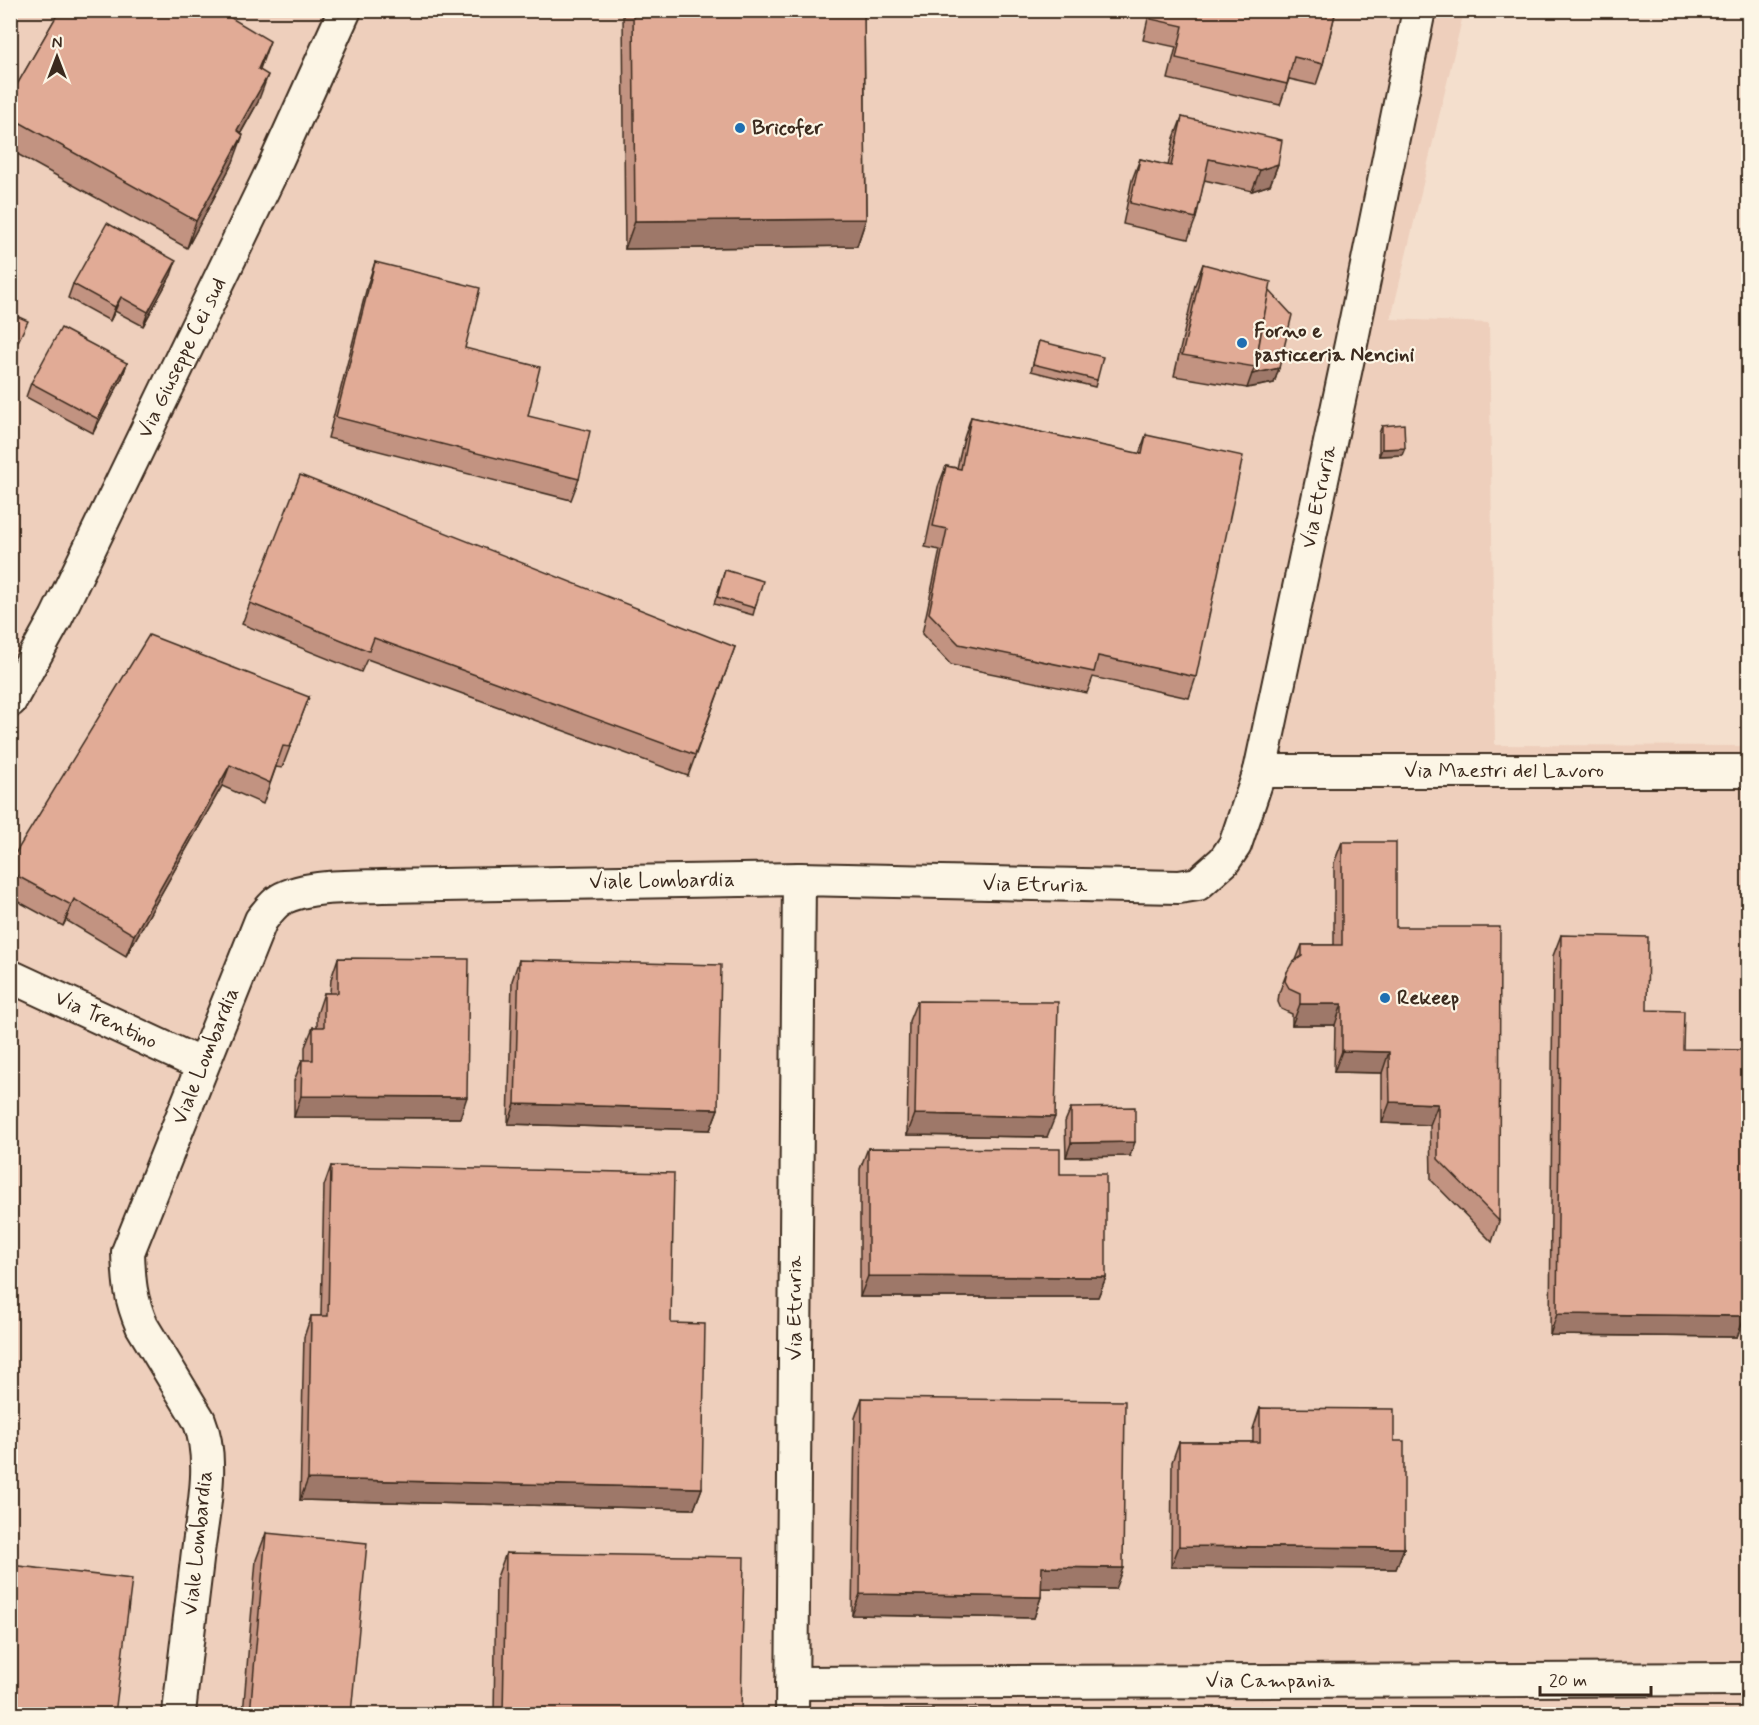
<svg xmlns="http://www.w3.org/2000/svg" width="1759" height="1725" font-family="Mynerve,sans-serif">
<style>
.built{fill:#eecfbc}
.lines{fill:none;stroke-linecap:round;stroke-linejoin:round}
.street-casing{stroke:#3b2a1e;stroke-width:36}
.street{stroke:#fcf5e5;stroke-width:32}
.wall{fill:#c29381;stroke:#3b2a1e;stroke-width:1.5}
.shaded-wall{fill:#9e7869;stroke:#3b2a1e;stroke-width:1.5}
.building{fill:#e1ab96;stroke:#3b2a1e;stroke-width:1.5}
.poi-dot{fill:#1f6fb2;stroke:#fcf5e5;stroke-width:2}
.labels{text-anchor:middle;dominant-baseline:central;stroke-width:4.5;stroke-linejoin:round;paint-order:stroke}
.poi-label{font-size:21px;font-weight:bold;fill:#3b2a1e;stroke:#fcf5e5;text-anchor:start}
.street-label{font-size:21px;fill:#3b2a1e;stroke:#fcf5e5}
</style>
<rect width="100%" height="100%" fill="#f4dfcd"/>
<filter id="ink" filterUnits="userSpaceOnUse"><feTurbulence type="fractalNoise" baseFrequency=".0167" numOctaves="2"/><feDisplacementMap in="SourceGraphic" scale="12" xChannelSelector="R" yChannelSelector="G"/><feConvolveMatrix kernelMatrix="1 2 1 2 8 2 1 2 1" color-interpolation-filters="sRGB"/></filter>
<g filter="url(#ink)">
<polygon class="built" points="11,11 1464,11 1391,319 1489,323 1495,745 1748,746 1748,1714 11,1714"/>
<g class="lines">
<g class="street-casing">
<g id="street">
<polyline points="10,701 56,618 272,171 345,10"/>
<polyline points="1260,771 1748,771"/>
<polyline points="10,976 202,1065"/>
<polyline points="792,1683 1748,1679"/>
<path d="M179,1714C184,1663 191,1611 197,1560C202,1515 216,1462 199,1420L142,1326C130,1298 129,1281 128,1252L261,920C266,914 271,907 277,902C300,885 353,887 382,886L799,879"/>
<polyline points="792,1714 799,879 1179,887 1198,884 1224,861 1235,845 1260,771 1351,344 1419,10"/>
</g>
</g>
<use href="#street" class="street"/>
</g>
<g class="wall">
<polygon points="60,10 222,10 221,12 260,70 258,102 241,133 233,162 187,248 10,150 10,97"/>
<polygon points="623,10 864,10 866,219 857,246 625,249"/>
<polygon points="1150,10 1336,10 1323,64 1316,85 1289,79 1280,105 1168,79 1176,47 1143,40"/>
<polygon points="1182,117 1278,164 1270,185 1252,191 1204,180 1196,218 1188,239 1123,224 1132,180 1140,159 1168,166 1174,138"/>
<polygon points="375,262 465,348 528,416 579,479 571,500 328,438 368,283"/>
<polygon points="1203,264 1269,290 1279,368 1274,383 1247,388 1174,376 1195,285"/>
<polygon points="171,275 143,326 115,311 110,321 68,298 73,284"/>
<polygon points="1039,341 1097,380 1095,387 1031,371"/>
<polygon points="127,363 122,378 93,433 26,397 31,383"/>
<polygon points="971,417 1139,454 1146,435 1196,677 1189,698 1093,677 1087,693 951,665 922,634 940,550 925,547 938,487 946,466 957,468 964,438"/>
<polygon points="1382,426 1402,455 1379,456 1379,433"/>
<polygon points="725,570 755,608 753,615 714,604"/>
<polygon points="250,603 735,647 688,776 367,659 361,672 242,624"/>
<polygon points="309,697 282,768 276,767 263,804 222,786 126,956 66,920 63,926 10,897 10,862"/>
<polygon points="1342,842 1396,927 1499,1221 1492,1242 1431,1180 1430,1125 1382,1123 1382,1073 1334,1072 1335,1025 1292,1025 1292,1014 1281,1009 1278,1002 1279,993 1287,972 1296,960 1302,945 1334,945 1334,863"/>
<polygon points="1561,935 1647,1010 1683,1049 1745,1316 1737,1337 1550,1335 1553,956"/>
<polygon points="338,958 460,1118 294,1117 294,1081 302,1060 305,1060 305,1047 313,1027 317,1027 317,1014 324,993 330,993 331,979"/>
<polygon points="519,960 718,1109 710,1130 508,1124 512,981"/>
<polygon points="917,1001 1047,1137 907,1135 909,1021"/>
<polygon points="1071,1108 1130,1156 1066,1157 1065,1122"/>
<polygon points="868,1148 1060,1174 1106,1277 1098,1297 860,1297 860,1169"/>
<polygon points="331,1166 671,1323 702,1488 694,1509 300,1500 304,1337 311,1316 321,1316 324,1186"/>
<polygon points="862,1398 1115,1589 1041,1588 1041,1597 1034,1618 852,1615 855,1418"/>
<polygon points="1260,1408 1394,1441 1404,1548 1396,1569 1171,1567 1172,1462 1179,1442 1253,1442 1253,1429"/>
<polygon points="266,1533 351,1714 243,1714 256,1560"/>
<polygon points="506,1553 741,1714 494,1714 496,1580"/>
</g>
<g class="shaded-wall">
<polygon points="270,41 260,69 248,97 258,69"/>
<polygon points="268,75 258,102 227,157 237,130"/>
<polygon points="243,135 233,162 187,248 196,221"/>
<polygon points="1278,164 1270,185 1252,191 1260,170"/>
<polygon points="866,219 857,246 625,249 635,221"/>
<polygon points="176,261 171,275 143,326 148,312"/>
<polygon points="121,297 115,311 110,321 115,307"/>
<polygon points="127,363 122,378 93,433 98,419"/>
<polygon points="1279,368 1274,383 1247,388 1252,374"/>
<polygon points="1405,448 1402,455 1379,456 1382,449"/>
<polygon points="230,765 222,786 126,956 134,935"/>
<polygon points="74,899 66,920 63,926 71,905"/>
<polygon points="1300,1004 1342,1004 1335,1025 1292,1025"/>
<polygon points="1342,1051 1389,1052 1382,1073 1334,1072"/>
<polygon points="301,1096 467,1097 460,1118 294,1117"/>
<polygon points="1390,1102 1438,1104 1430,1125 1382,1123"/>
<polygon points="515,1104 718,1109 710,1130 508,1124"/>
<polygon points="915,1114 1055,1117 1047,1137 907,1135"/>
<polygon points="1135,1142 1130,1156 1066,1157 1071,1143"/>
<polygon points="868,1276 1106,1277 1098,1297 860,1297"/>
<polygon points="1557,1314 1745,1316 1737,1337 1550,1335"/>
<polygon points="308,1479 702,1488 694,1509 300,1500"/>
<polygon points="1179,1546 1404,1548 1396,1569 1171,1567"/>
<polygon points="1042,1567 1123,1568 1115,1589 1034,1588"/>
<polygon points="860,1594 1041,1597 1034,1618 852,1615"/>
</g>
<g class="building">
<polygon points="60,10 218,10 270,41 258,69 268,75 237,130 243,135 196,221 10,117 10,97"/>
<polygon points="633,10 864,10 866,219 635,221"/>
<polygon points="1153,10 1336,10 1323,64 1294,57 1287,84 1176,58 1183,26 1151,19"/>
<polygon points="1182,117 1282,140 1278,164 1260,170 1209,159 1196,218 1130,203 1140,159 1171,166"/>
<polygon points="107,223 176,261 148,312 121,297 115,307 73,284"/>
<polygon points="375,262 480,288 465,348 540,367 528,416 590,431 579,479 336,417"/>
<polygon points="1203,264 1271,282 1255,367 1182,355"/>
<polygon points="1269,290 1292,315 1279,368 1252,374 1255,367"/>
<polygon points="10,313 28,321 10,358"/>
<polygon points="61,328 127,363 98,419 31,383"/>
<polygon points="1039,341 1103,357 1097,380 1033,364"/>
<polygon points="971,417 1142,454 1146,435 1243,456 1196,677 1098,656 1094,672 959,644 929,613 947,529 933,526 946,466 961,469"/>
<polygon points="1404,424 1405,448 1382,449 1382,426"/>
<polygon points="300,475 735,647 695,755 374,638 369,651 250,603"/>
<polygon points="725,570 763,581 755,608 717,597"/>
<polygon points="149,635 309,697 290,747 283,746 270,783 230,765 134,935 74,899 71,905 10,872 10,862"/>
<polygon points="1342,842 1396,842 1396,927 1500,927 1499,1221 1438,1159 1438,1104 1390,1102 1389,1052 1342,1051 1342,1004 1300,1004 1300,993 1289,988 1285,981 1287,972 1292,963 1302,956 1302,945 1342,945"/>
<polygon points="1561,935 1648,937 1647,1010 1684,1011 1683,1049 1748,1050 1745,1316 1557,1314"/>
<polygon points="338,958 469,959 467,1097 301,1096 302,1060 313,1060 313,1027 324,1027 324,993 338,993"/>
<polygon points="519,960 721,965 718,1109 515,1104"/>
<polygon points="917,1001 1058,1002 1055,1117 915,1114"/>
<polygon points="1135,1107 1135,1142 1071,1143 1071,1108"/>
<polygon points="868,1148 1060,1149 1060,1174 1106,1174 1106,1277 868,1276"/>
<polygon points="331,1166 674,1173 671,1323 705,1324 702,1488 308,1479 311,1316 328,1316"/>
<polygon points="862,1398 1125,1401 1123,1568 1042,1567 1041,1597 860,1594"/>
<polygon points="1260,1408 1394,1409 1394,1441 1404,1441 1404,1548 1179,1546 1179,1442 1260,1442"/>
<polygon points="266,1533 367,1543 351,1714 250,1714"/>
<polygon points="506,1553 744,1557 741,1714 503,1714"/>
<polygon points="10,1565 132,1579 115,1714 10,1714"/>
<rect x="885" y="1710" width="246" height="4"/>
</g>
</g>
<g class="poi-dot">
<circle cx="740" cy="128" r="6"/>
<circle cx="1242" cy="343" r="6"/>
<circle cx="1385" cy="998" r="6"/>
</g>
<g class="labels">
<g class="poi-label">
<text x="752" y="128">Bricofer</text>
<text x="1254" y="331">Forno e<tspan x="1254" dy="24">pasticceria Nencini</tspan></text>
<text x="1397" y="998">Rekeep</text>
</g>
<g class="street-label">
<text transform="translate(182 358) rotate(-64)">Via Giuseppe Cei sud</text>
<text transform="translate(1319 497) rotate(-78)">Via Etruria</text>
<text x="1504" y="771">Via Maestri del Lavoro</text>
<text transform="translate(662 881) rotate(-1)">Viale Lombardia</text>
<text transform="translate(1035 885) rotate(1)">Via Etruria</text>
<text transform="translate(106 1020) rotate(25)">Via Trentino</text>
<text transform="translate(206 1056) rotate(-68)">Viale Lombardia</text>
<text transform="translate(795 1308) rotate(-90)">Via Etruria</text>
<text transform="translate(198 1543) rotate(-84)">Viale Lombardia</text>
<text x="1270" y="1681">Via Campania</text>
</g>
</g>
<rect width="1759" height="1725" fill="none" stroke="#fcf5e5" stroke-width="36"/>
<rect x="18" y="18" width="1723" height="1689" fill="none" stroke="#3b2a1e" stroke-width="2" filter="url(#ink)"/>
<g transform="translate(57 57)" stroke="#fcf5e5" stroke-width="4.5" paint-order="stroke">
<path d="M0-4.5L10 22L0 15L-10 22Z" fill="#3b2a1e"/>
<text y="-9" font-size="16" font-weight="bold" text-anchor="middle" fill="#3b2a1e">N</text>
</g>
<path d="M1540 1686v9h111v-9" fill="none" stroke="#3b2a1e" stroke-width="3"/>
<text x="1549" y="1686" font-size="18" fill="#3b2a1e" stroke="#fcf5e5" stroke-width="4.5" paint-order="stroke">20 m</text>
</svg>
